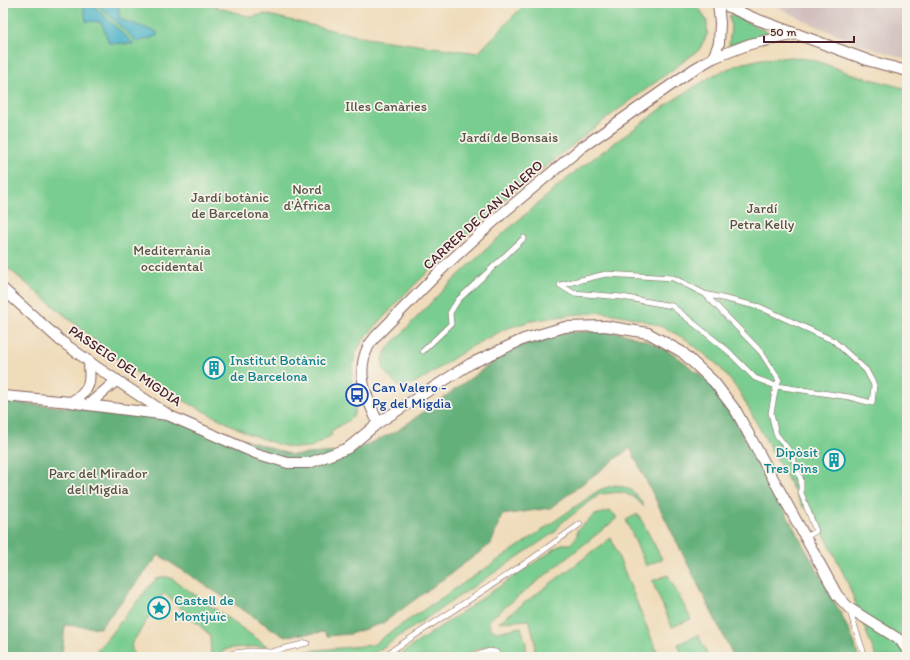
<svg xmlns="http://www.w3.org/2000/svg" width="910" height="660" font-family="Itim,sans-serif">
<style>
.industrial{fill:#d1bfbd}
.green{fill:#7acd90;stroke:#62765e}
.forest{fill:#63b07a;stroke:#566852}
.water{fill:#4ab3c8;stroke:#4a697a}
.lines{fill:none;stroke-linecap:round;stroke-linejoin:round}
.lane-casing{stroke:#84615d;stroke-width:6}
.street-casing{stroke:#84615d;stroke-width:12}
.lane{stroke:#fff;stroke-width:5}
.street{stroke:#fff;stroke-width:10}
.labels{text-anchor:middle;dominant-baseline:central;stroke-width:3.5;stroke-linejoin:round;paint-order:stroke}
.park-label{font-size:14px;fill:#585349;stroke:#f7f3e8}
.street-label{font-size:14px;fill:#4a1f2b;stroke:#f7f3e8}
.culture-label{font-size:14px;fill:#0d838f;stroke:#f7f3e8;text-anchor:start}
.transit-label{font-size:14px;fill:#164399;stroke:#f7f3e8;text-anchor:start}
</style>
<rect width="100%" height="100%" fill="#f7f3e8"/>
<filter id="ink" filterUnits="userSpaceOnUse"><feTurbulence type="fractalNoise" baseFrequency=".025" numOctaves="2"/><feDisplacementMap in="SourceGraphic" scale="8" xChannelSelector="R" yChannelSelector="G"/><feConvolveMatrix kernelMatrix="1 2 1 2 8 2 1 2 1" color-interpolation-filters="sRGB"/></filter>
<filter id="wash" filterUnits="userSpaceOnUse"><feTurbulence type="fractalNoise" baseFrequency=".012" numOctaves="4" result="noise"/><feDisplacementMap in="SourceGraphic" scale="16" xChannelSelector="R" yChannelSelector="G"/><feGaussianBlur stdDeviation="0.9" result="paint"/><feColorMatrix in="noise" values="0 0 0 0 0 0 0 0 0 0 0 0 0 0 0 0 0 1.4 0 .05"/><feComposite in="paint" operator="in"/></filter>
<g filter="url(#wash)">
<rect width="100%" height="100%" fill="#efdcba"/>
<polygon class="industrial" points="769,3 907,3 907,59 865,46 814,25"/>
<g class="green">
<polygon points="3,3 203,3 251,17 264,14 366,38 478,53 526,3 691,3 701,11 707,22 707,35 699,50 599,124 502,201 404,295 363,340 356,352 352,367 352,385 351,389 354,397 356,406 355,411 353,416 349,420 331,431 332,435 311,447 294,448 277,444 249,434 192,405 149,381 115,357 3,264"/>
<polygon points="732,15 768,32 769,34 767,36 752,39 729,45 731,27 729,16"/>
<polygon points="793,57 814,60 849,73 907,89 907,657 876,657 847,581 813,511 803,507 739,391 718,365 687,340 665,328 645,321 626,316 601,312 570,315 531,321 505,329 469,348 424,378 409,385 398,386 384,371 382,360 387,349 441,292 499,237 576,171 675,99 714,75 740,64 761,59"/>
<path d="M616,485C632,488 637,493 644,507L634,497L621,492L600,494L560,524L555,532L376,652L365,656L349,657H239L373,645L389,633L522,544L599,490L608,487Z"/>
<path d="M610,511L616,516V519L490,619L489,624L491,629L497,632L521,627L526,643L525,657H503V655L499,650L495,646H489L483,647L462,657H396L562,544H570C575,539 578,537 577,530L595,515Z"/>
<polygon points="638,514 662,559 646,566 626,520"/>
<polygon points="611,538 659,657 534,657 535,641 529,620 499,622"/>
<polygon points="668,575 691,619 672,627 652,581"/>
<polygon points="162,577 166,577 171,578 267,646 231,648 225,650 217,657 211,657 210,635 164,593 131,645 134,657 102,657 96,652 152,583 156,579"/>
<polygon points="698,635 709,657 683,657 678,644"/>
</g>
<polygon class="forest" points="594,331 621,333 649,342 674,354 711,384 734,419 840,612 855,644 858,657 734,657 630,448 550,508 502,515 491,544 383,623 350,634 327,636 325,632 283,636 159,555 100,628 65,625 62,655 52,657 3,657 3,402 170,416 292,455 353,451 397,431 496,360 514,348 539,339 565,333"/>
<g class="water">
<polygon points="83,3 91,3 134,44 109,43 101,22 86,21"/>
<polygon points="96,3 118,3 120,19 157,32 157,36 137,42"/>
</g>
</g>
<g filter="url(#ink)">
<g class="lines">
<g class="lane-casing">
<g id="lane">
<polyline points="705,294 760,307 834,341 866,370 874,385 872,403 849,397 776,386 755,378 727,350 672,306 622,297 573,293 560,285 606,274 673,278 705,294 761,352 779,380 776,386 771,413 776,434 791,453 801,480 801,493 816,531 806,537"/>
<polyline points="423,351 451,324 450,313 458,300 524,238"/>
<polyline points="849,609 865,657"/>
<polyline points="226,657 234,653 251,651 270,652 307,643"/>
<polyline points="382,657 533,558 580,524"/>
<polyline points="471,657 489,651 496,652 499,657"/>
</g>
</g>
<g class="street-casing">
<g id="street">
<polyline points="720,3 756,19 870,61 907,71"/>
<polyline points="713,58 719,43 720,23 718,3"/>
<polyline points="3,289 61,341 98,368 170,416 255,453 288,463 309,463 348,448 378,423 470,364 524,339 565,327 605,326 648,333 682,352 714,382 736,411 837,595 849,608 900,640 907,650"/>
<polyline points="3,396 71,402 88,405 168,415"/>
<path d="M71,402C75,399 81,396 84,392C92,384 89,371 89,361"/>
<polyline points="88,405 117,380"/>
<path d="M378,423C367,398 355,374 368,347C370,343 374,339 377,335L447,264L503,213L581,148L694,69L713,58L750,44L797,34"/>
</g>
</g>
<use href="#lane" class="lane"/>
<use href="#street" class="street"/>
</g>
</g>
<defs>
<g id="building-ring" transform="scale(1.15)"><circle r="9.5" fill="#f7f3e8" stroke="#0f9aa8" stroke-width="1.5"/><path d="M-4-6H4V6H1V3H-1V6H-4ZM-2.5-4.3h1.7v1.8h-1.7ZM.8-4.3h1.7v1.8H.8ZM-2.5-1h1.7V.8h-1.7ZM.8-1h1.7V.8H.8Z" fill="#0f9aa8"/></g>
<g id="bus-ring" transform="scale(1.15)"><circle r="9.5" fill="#f7f3e8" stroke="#1a4fb4" stroke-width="1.5"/><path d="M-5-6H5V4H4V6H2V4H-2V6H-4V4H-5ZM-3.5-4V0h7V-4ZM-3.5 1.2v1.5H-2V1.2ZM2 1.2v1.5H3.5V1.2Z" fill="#1a4fb4"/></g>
<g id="sight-ring" transform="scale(1.15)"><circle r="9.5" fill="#f7f3e8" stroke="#0f9aa8" stroke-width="1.5"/><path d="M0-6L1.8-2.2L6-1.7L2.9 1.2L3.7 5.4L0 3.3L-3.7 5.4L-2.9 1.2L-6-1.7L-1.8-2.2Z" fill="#0f9aa8"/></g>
</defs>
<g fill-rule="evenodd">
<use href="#building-ring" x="214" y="368"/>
<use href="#bus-ring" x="357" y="395"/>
<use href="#building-ring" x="834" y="460"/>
<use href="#sight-ring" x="159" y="608"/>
</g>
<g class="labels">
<g class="park-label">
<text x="386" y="106">Illes Canàries</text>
<text x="509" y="137">Jardí de Bonsais</text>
<text x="307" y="189">Nord<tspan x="307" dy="16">d'Àfrica</tspan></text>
<text x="230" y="197">Jardí botànic<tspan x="230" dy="16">de Barcelona</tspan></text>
<text x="762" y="208">Jardí<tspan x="762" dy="16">Petra Kelly</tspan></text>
<text x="172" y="250">Mediterrània<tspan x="172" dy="16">occidental</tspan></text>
<text x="98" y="473">Parc del Mirador<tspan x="98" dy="16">del Migdia</tspan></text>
</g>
<g class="street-label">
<text transform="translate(483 215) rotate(-42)">CARRER DE CAN VALERO</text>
<text transform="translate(125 366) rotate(34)">PASSEIG DEL MIGDIA</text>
</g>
<g class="culture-label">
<text x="230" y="360">Institut Botànic<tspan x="230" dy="16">de Barcelona</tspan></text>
<text x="818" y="452" text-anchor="end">Dipòsit<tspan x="818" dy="16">Tres Pins</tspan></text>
<text x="174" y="600">Castell de<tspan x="174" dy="16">Montjuïc</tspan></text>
</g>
<g class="transit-label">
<text x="372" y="387">Can Valero -<tspan x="372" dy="16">Pg del Migdia</tspan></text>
</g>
</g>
<rect width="910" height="660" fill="none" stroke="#f7f3e8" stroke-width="16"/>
<path d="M764 36v6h90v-6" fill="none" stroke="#4a1f2b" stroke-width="2"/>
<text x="770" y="36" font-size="12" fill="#4a1f2b" stroke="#f7f3e8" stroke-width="3" paint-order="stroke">50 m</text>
</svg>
